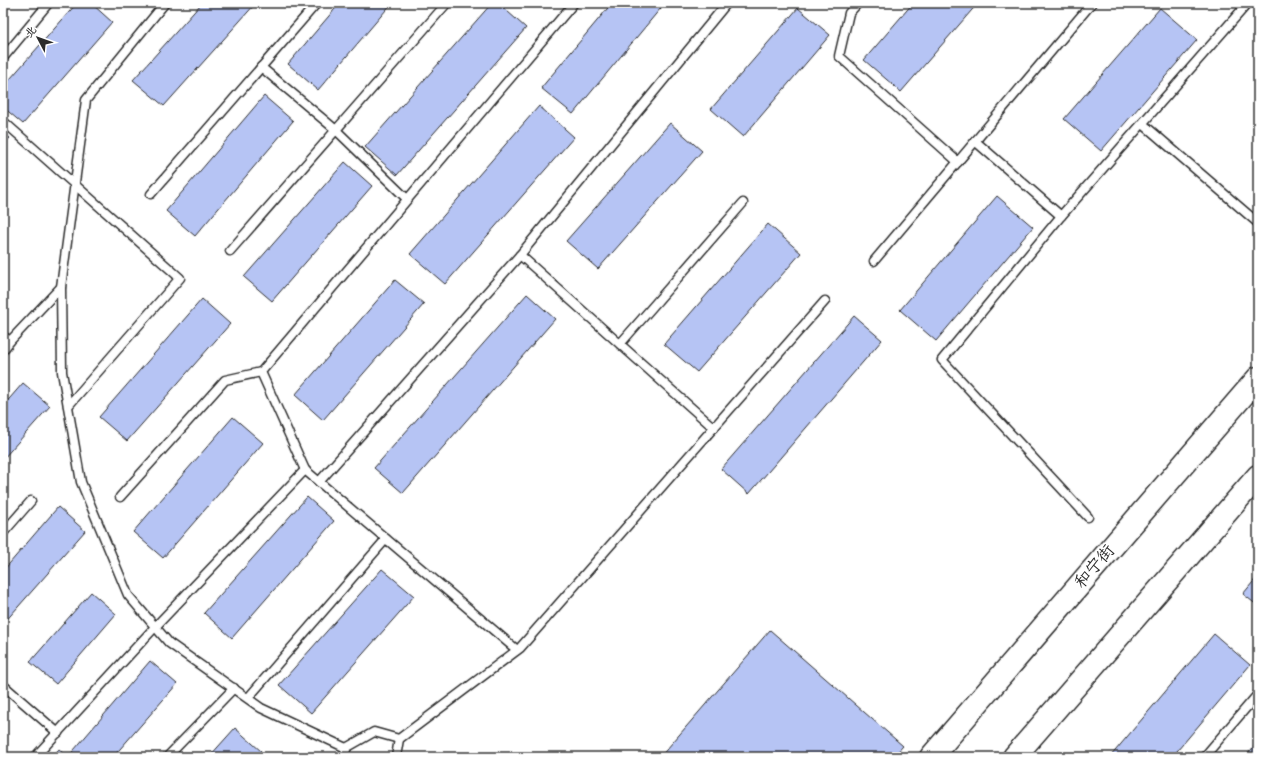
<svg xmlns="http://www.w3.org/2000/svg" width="1261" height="760" font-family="'Indie Flower','LXGW WenKai TC',sans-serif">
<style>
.building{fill:#b6c4f4;stroke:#2b2b2b}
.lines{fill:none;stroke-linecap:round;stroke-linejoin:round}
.lane-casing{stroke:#2b2b2b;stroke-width:11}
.secondary-casing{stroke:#2b2b2b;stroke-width:25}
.lane{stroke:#fff;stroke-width:8}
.secondary{stroke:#fff;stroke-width:22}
.labels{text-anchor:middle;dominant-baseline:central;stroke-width:3;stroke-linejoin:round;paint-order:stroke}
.street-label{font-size:17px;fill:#2b2b2b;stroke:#fff}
</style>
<rect width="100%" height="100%" fill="#fff"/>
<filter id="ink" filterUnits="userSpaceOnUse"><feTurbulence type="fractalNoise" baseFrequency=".025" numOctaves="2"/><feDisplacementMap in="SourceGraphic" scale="8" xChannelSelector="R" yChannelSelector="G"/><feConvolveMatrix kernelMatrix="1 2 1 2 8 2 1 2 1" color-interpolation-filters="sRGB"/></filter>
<g filter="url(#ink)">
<g class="building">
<polygon points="77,3 91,3 112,22 23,124 3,107 3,87"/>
<polygon points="202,3 256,3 164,106 133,80"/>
<polygon points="340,3 392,3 318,90 288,64"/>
<polygon points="492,3 498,3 526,28 397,175 365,147"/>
<polygon points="612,3 665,3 573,114 541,88"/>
<polygon points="913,3 978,3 901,92 864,60"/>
<polygon points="798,8 830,35 743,137 711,109"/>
<polygon points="1160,8 1197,40 1101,151 1064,119"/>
<polygon points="264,96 293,121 195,236 166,211"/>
<polygon points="539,106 574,137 445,284 410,254"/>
<polygon points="670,123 702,151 598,269 566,241"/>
<polygon points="3,132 10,138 3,145"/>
<polygon points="345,162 372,186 272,301 244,277"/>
<polygon points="997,196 1033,227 936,341 900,310"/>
<polygon points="768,224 801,253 697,372 664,344"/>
<polygon points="395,280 424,304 323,420 295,395"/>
<polygon points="527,294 555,319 403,493 374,468"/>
<polygon points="202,299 230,324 127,441 99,417"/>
<polygon points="854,316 882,340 749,494 721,469"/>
<polygon points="23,383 50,406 3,459 3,406"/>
<polygon points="233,417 263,443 163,558 133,532"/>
<polygon points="307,497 334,521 232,638 204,613"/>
<polygon points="58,507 85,531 3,624 3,571"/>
<polygon points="382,569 414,596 311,713 279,685"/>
<polygon points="1258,576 1258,606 1243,594"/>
<polygon points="91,592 116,614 56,684 30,662"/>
<polygon points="770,630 903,746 893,757 660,757"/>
<polygon points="1214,634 1250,665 1172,757 1110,757"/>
<polygon points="150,661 177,684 113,757 68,757"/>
<polygon points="235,728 261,751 256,757 209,757"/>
<polygon points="1257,743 1258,757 1245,757"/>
<polygon points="59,749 67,756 68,757 52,757"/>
</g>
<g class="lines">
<g class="lane-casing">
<g id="lane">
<polyline points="165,3 86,100 61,287 62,372 81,482 128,595 169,643 261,708 346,748 374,732 399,739 520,648 825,301"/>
<polyline points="858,3 849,13 839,56 958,162"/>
<polyline points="3,58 47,5"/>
<polyline points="261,67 336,130 407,199"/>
<polyline points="3,121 180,278 68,406"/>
<polyline points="1143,124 1258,223"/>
<polyline points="975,141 1061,216"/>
<polyline points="151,194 317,3"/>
<polyline points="230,251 447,3"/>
<polyline points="520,255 714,428"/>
<polyline points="874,261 1092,3"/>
<polyline points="3,336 10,341 61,287"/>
<polyline points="620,344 743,203"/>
<polyline points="3,350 10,341"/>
<polyline points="305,470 261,372 574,3"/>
<polyline points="319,482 520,255 727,3"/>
<polyline points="120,497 225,380 261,372"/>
<polyline points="1088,517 942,360 1061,216 1248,3"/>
<polyline points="3,533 31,501"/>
<polyline points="3,685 58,733"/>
<polyline points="248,698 386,539"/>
<polyline points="35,757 155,627 305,470 517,650"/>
<polyline points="167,757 234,688"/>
<polyline points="345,757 346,748"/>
<polyline points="396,757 399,739"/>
<polyline points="1204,757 1258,694"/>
</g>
</g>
<g class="secondary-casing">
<g id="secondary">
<polyline points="931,757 1258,378"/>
<polyline points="1014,757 1258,476"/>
</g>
</g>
<use href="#lane" class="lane"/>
<use href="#secondary" class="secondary"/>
</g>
</g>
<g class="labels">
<g class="street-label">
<text transform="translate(1095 567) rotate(-49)">和宁街</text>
</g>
</g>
<rect width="1261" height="760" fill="none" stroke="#fff" stroke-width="16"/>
<rect x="8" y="8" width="1245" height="744" fill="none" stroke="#2b2b2b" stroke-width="1.5" filter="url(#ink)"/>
<g transform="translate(38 38) rotate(311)" stroke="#ffffff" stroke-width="3" paint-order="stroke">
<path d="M0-3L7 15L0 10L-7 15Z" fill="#2b2b2b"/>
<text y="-6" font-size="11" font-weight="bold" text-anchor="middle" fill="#2b2b2b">北</text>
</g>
</svg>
